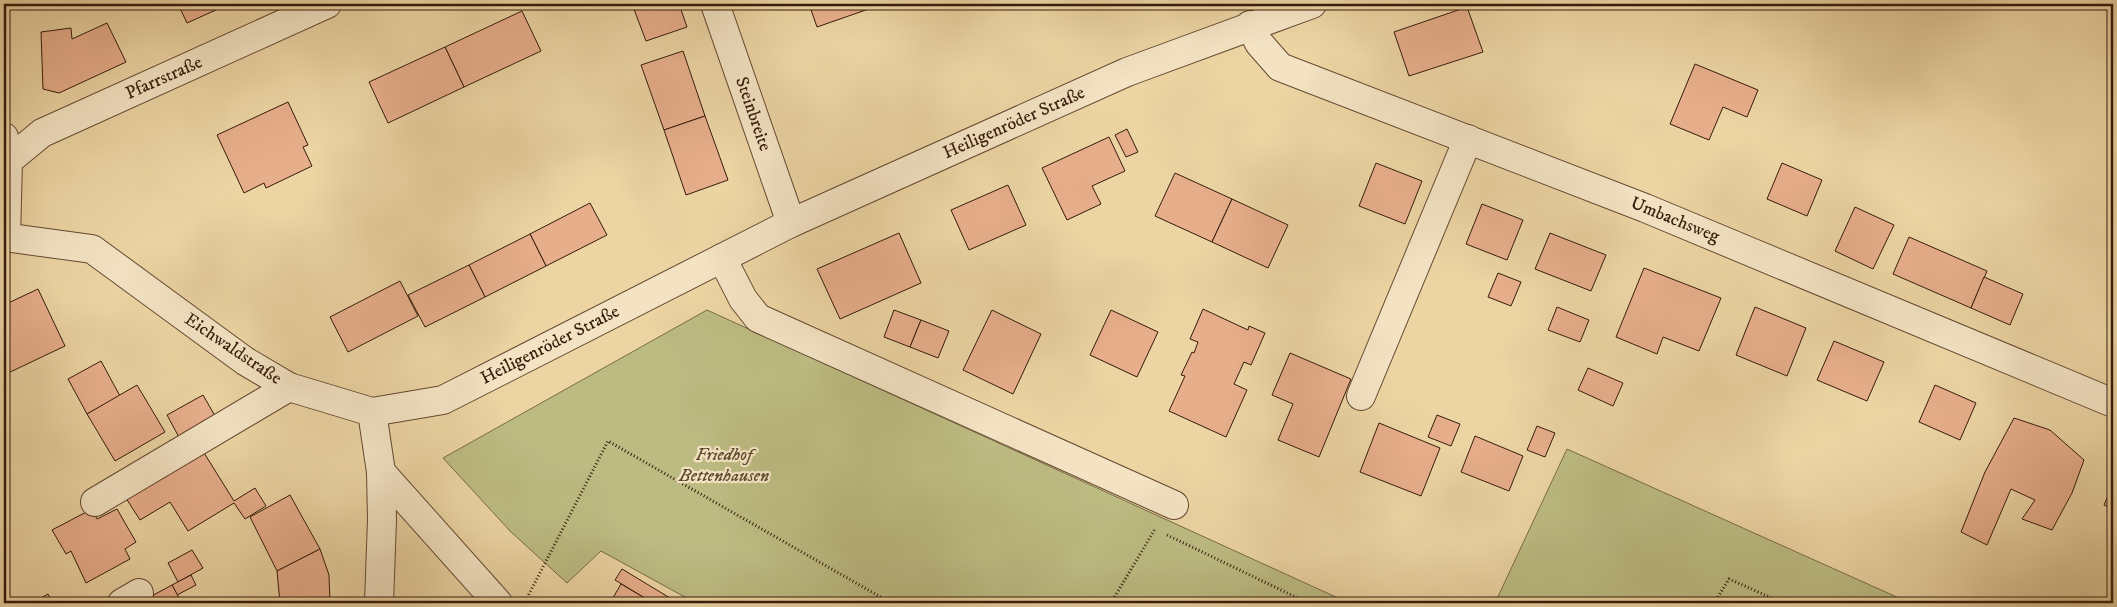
<svg xmlns="http://www.w3.org/2000/svg" width="2117" height="607" font-family="'IM FELL DW Pica',serif">
<style>
.green{fill:#bcbb82;stroke:#796b46}
.building{fill:#e7ae8b;stroke:#361b0b}
.lines{fill:none;stroke-linecap:round;stroke-linejoin:round}
.minor-casing{stroke:#644931;stroke-width:30}
.path{stroke:#361b0b;stroke-width:3;stroke-dasharray:1 2.5;stroke-linecap:butt}
.minor{stroke:#f3e3c3;stroke-width:28}
.labels{text-anchor:middle;dominant-baseline:central;stroke-width:4.5;stroke-linejoin:round;paint-order:stroke}
.street-label{font-size:18px;fill:#361b0b;stroke:#f3e3c3}
.park-label{font-size:18px;font-style:italic;fill:#5e4b2f;stroke:#f3e3c3}
</style>
<rect width="100%" height="100%" fill="#ecd4a3"/>
<filter id="stains"><feTurbulence type="fractalNoise" baseFrequency=".004" numOctaves="4"/><feColorMatrix values="0 0 0 0 .2 0 0 0 0 .09 0 0 0 0 .02 0 0 0 .5 -.17"/></filter>
<radialGradient id="worn" r=".72"><stop offset=".6" stop-color="#630" stop-opacity="0"/><stop offset="1" stop-color="#630" stop-opacity=".3"/></radialGradient>
<g class="green">
<polygon points="707,310 1349,603 691,603 692,601 601,551 567,583 510,531 443,458"/>
<polygon points="1567,449 1910,603 1495,603"/>
</g>
<g class="building">
<polygon points="178,4 226,4 227,5 187,23"/>
<polygon points="632,4 679,4 687,27 646,41"/>
<polygon points="809,4 883,4 817,27"/>
<polygon points="1467,7 1483,52 1409,76 1394,32"/>
<polygon points="522,11 541,51 464,87 445,47"/>
<polygon points="107,23 126,62 59,93 43,89 41,32 71,28 72,39"/>
<polygon points="445,47 464,87 388,123 369,82"/>
<polygon points="683,51 705,116 664,130 641,65"/>
<polygon points="1695,64 1758,90 1747,117 1723,107 1709,140 1670,124"/>
<polygon points="288,102 308,145 303,147 312,166 266,188 264,183 244,193 217,135"/>
<polygon points="705,116 728,180 686,195 664,130"/>
<polygon points="1127,129 1138,152 1126,157 1115,135"/>
<polygon points="1109,137 1125,171 1092,186 1101,204 1067,220 1042,168"/>
<polygon points="1376,163 1422,181 1405,224 1359,206"/>
<polygon points="1782,163 1822,180 1807,216 1767,199"/>
<polygon points="1175,173 1232,199 1212,242 1155,216"/>
<polygon points="1008,185 1026,225 969,250 951,210"/>
<polygon points="1232,199 1288,225 1268,268 1212,242"/>
<polygon points="590,203 607,235 546,266 530,234"/>
<polygon points="1482,204 1523,220 1507,260 1466,244"/>
<polygon points="1855,207 1894,225 1873,269 1835,251"/>
<polygon points="899,233 921,283 840,319 817,269"/>
<polygon points="1550,233 1606,255 1591,291 1535,269"/>
<polygon points="530,234 546,266 485,297 469,265"/>
<polygon points="1909,237 1987,271 1971,308 1893,274"/>
<polygon points="469,265 485,297 425,327 408,295"/>
<polygon points="1644,268 1721,298 1699,351 1663,337 1657,354 1616,337"/>
<polygon points="1498,273 1521,282 1511,306 1488,297"/>
<polygon points="1984,277 2023,294 2010,325 1971,308"/>
<polygon points="400,281 418,316 348,352 330,317"/>
<polygon points="38,289 65,346 4,375 4,305"/>
<polygon points="1557,307 1589,320 1580,342 1548,330"/>
<polygon points="1755,307 1806,328 1787,376 1736,355"/>
<polygon points="1203,309 1248,330 1249,326 1265,333 1251,365 1244,362 1234,384 1247,390 1226,437 1169,411 1185,376 1181,375 1192,352 1194,353 1198,342 1190,339"/>
<polygon points="894,310 921,320 910,347 884,337"/>
<polygon points="992,310 1041,334 1013,394 963,370"/>
<polygon points="1111,310 1158,332 1137,377 1090,355"/>
<polygon points="921,320 949,331 938,358 910,347"/>
<polygon points="1834,341 1884,362 1867,401 1817,380"/>
<polygon points="1290,353 1351,379 1319,457 1278,440 1293,404 1272,395"/>
<polygon points="101,361 120,396 87,414 68,379"/>
<polygon points="1588,368 1623,383 1613,406 1578,390"/>
<polygon points="137,385 165,432 115,461 87,414"/>
<polygon points="1935,385 1976,403 1960,440 1919,422"/>
<polygon points="203,395 218,421 181,441 167,415"/>
<polygon points="1437,415 1460,424 1451,446 1428,437"/>
<polygon points="2014,418 2050,430 2084,460 2072,493 2052,530 2022,519 2035,500 2011,489 1987,545 1961,532 1985,472"/>
<polygon points="1379,423 1440,448 1421,496 1360,472"/>
<polygon points="1537,426 1555,433 1545,457 1527,450"/>
<polygon points="1475,436 1523,456 1509,491 1461,472"/>
<polygon points="201,448 234,501 255,488 266,506 245,519 234,503 188,531 170,502 140,520 124,495"/>
<polygon points="2113,484 2113,509 2104,505"/>
<polygon points="290,495 320,549 277,571 250,517"/>
<polygon points="92,509 97,519 117,509 136,542 125,549 130,559 86,583 71,551 66,554 52,530"/>
<polygon points="320,549 329,575 330,603 280,603 277,571"/>
<polygon points="192,550 203,568 178,582 168,563"/>
<polygon points="622,569 670,598 667,603 653,603 615,580"/>
<polygon points="191,575 196,585 177,595 172,585"/>
<polygon points="621,584 653,603 610,603"/>
<polygon points="172,585 182,603 148,603 146,599"/>
<polygon points="48,594 53,603 32,603"/>
</g>
<g class="lines">
<g class="minor-casing">
<g id="minor">
<polyline points="715,4 791,223"/>
<polyline points="1250,25 1259,43 1280,67 1645,208 2113,403"/>
<polyline points="4,137 8,161 6,237"/>
<polyline points="8,161 42,133 327,4"/>
<polyline points="4,237 92,249 245,361 289,387 372,412 443,400 791,223 1127,72 1312,4"/>
<polyline points="722,258 743,299 758,318 1174,505"/>
<polyline points="1361,396 1468,139"/>
<polyline points="372,412 381,472 382,520 379,603"/>
<polyline points="381,472 498,603"/>
<polyline points="95,502 289,387"/>
<polyline points="122,603 139,593"/>
</g>
</g>
<g class="path">
<polyline points="1167,535 1308,603"/>
<polyline points="527,598 608,441 891,603"/>
<polyline points="1111,603 1155,529"/>
<polyline points="1714,603 1729,579 1783,603"/>
</g>
<use href="#minor" class="minor"/>
</g>
<g class="labels">
<g class="street-label">
<text transform="translate(164 78) rotate(-24)">Pfarrstraße</text>
<text transform="translate(753 114) rotate(71)">Steinbreite</text>
<text transform="translate(1014 123) rotate(-24)">Heiligenröder Straße</text>
<text transform="translate(1675 220) rotate(22)">Umbachsweg</text>
<text transform="translate(550 345) rotate(-27)">Heiligenröder Straße</text>
<text transform="translate(233 349) rotate(34)">Eichwaldstraße</text>
</g>
<g class="park-label">
<text x="724" y="455">Friedhof<tspan x="724" dy="21">Bettenhausen</tspan></text>
</g>
</g>
<rect width="2117" height="607" fill="none" stroke="#ecd4a3" stroke-width="20"/>
<rect x="5" y="5" width="2107" height="597" fill="none" stroke="#361b0b" stroke-width="2.5"/>
<rect x="10" y="10" width="2097" height="587" fill="none" stroke="#361b0b"/>
<rect width="100%" height="100%" filter="url(#stains)"/>
<rect width="100%" height="100%" fill="url(#worn)"/>
</svg>
